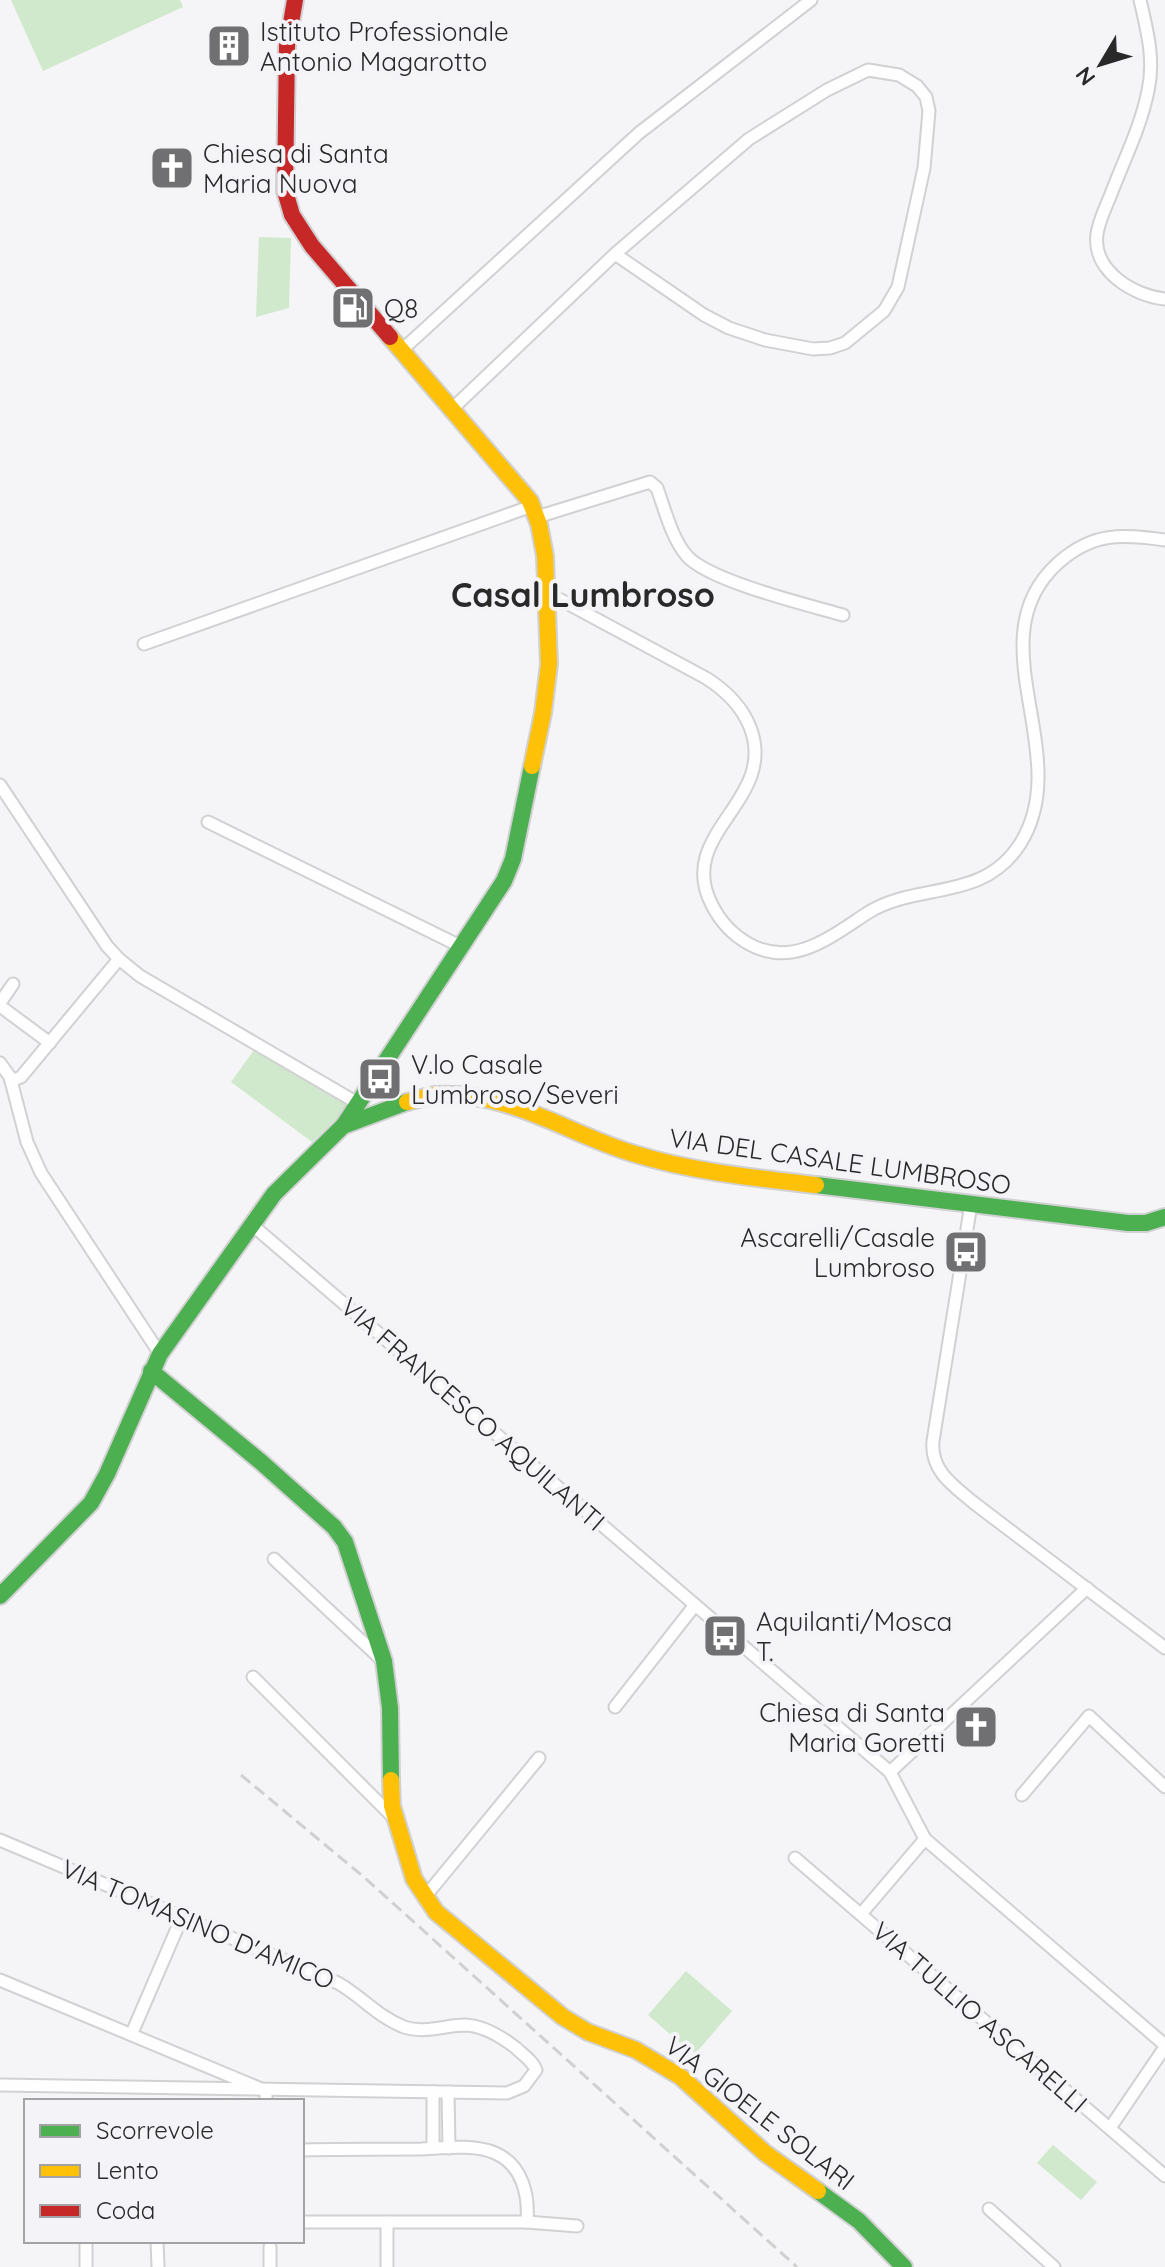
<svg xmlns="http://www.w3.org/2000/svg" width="1165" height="2267" font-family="Quicksand,sans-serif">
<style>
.green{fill:#d0e9cc}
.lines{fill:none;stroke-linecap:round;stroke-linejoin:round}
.street-casing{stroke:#d1d1d3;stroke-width:15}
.fast-casing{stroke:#d1d1d3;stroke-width:20}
.slow-casing{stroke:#d1d1d3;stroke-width:20}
.jam-casing{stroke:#d1d1d3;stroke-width:20}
.street{stroke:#fefefe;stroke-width:11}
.fast{stroke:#4caf50;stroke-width:16}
.slow{stroke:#ffc107;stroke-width:16}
.jam{stroke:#c62828;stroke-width:16}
.rail{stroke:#d0d0d0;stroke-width:3;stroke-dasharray:12 6;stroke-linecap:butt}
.labels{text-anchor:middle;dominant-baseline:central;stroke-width:8;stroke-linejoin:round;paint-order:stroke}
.poi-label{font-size:26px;fill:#29292a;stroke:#f4f4f8;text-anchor:start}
.street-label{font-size:26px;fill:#29292a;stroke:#f4f4f8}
.district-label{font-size:34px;font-weight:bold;fill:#29292a;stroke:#f4f4f8}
</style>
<rect width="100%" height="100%" fill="#f5f5f7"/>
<g class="green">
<polygon points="11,0 180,0 183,7 43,71"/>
<polygon points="259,237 291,238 289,308 256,317"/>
<polygon points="254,1050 348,1104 338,1117 312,1142 231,1082"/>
<polygon points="686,1971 732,2011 694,2055 648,2015"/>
<polygon points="1053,2145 1097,2182 1081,2200 1037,2163"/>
</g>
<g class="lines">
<g class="street-casing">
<g id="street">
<path d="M1140,0C1147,30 1155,60 1148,91C1141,126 1124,160 1111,194C1106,207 1099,220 1097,234C1092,271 1134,296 1165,299"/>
<polyline points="402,350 639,133 811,0"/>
<polyline points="452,409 615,254 749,139 827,90 868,70 899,75 917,86 926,97 929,111 924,168 898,287 884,311 845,343 830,348 813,349 765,340 729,328 704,315 615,254"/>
<path d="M537,517L650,482L657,488C665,510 672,539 687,556C709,581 808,605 843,615"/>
<path d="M548,593L706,678C725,690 742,707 750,727C779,801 674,833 712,905C720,921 733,935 749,944C794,969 833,935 869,912C918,882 983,902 1020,844C1077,754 973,640 1058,563C1093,532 1121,534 1165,540"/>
<polyline points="144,644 532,506"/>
<polyline points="0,785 107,946 119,959 140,976 359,1104"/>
<polyline points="208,822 462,947"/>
<polyline points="0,1003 13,984"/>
<polyline points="0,1006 50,1043"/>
<polyline points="0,1063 10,1077 27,1142 41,1173 160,1354"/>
<polyline points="11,1081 21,1077 119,959"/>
<path d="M971,1204L933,1441C930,1471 954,1486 974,1503L1165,1648"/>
<polyline points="251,1224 890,1772 925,1839 1165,2045"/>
<polyline points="274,1559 383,1661"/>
<polyline points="253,1677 394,1818"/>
<polyline points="615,1707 695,1605"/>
<polyline points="890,1772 1087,1588"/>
<polyline points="1022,1795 1089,1716 1165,1787"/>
<path d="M0,1840L338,1983C361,1996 378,2017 404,2027C425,2034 445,2025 466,2025C483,2026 502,2037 516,2048C523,2055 533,2061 536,2070L524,2086L507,2093L0,2085"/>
<polyline points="795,1858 1165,2176"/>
<polyline points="424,1898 539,1758"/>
<polyline points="861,1914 925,1839"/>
<polyline points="0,1980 266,2091 266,2101"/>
<polyline points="132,2033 182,1917"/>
<polyline points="433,2092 433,2148"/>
<polyline points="448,2092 449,2148"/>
<polyline points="1110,2128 1165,2047"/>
<path d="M302,2150C342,2149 381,2149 421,2149C444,2148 474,2144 495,2153C523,2165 529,2196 527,2222"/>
<polyline points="989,2209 1054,2267"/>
<polyline points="302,2222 527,2222 577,2226"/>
<polyline points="86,2241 86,2267"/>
<polyline points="157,2241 158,2267"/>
<polyline points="270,2247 270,2267"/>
<polyline points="387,2267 387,2222"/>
</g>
</g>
<g class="fast-casing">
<g id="fast">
<polyline points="344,1125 504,881 513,859 532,766"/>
<polyline points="816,1185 1128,1223 1146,1223 1165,1217"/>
<polyline points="151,1371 261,1462 334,1527 345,1542 384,1661 390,1708 391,1780"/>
<polyline points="0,1596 91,1503 107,1474 160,1354 274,1194 343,1126 407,1102"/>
<polyline points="818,2191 859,2221 904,2267"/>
</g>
</g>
<g class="slow-casing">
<g id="slow">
<polyline points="390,337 530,501 539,524 545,556 549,664 543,713 532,766"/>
<path d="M407,1102C416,1100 427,1096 436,1095C508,1090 570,1135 635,1154C693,1172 756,1178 816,1185"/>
<polyline points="391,1780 392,1806 414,1879 436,1912 563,2017 588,2032 636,2050 681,2077 765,2153 818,2191"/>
</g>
</g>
<g class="jam-casing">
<polyline id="jam" points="295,0 287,46 285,191 292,215 312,246 390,337"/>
</g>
<use href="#street" class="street"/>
<use href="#fast" class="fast"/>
<use href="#slow" class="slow"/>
<use href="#jam" class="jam"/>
<polyline class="rail" points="241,1775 365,1878 797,2267"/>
</g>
<defs>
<g id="building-square" transform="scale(2.3)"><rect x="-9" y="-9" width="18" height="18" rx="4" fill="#707072" stroke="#f4f4f8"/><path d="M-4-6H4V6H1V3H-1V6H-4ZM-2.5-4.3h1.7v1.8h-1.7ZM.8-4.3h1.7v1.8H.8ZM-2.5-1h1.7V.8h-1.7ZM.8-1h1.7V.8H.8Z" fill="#fff"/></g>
<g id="church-square" transform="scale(2.3)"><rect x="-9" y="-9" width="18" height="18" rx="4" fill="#707072" stroke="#f4f4f8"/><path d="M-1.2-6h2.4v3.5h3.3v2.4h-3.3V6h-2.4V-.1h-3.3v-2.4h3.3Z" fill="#fff"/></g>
<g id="fuel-square" transform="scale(2.3)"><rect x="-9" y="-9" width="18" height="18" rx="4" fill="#707072" stroke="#f4f4f8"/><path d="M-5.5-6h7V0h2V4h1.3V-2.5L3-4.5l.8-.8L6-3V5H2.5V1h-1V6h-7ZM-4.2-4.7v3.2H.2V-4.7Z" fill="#fff"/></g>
<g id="bus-square" transform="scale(2.3)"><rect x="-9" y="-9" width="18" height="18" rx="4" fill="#707072" stroke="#f4f4f8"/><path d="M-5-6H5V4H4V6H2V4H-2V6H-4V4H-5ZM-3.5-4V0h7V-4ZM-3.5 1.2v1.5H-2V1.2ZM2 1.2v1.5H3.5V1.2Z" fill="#fff"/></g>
</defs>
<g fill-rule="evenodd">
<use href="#building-square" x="229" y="46"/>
<use href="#church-square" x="172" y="168"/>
<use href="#fuel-square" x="353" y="308"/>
<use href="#bus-square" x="380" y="1079"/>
<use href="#bus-square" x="966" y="1252"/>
<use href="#bus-square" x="725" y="1636"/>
<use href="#church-square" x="976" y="1727"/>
</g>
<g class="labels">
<g class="poi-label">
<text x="260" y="31">Istituto Professionale<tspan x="260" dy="30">Antonio Magarotto</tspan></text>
<text x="203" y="153">Chiesa di Santa<tspan x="203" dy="30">Maria Nuova</tspan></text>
<text x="384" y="308">Q8</text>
<text x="411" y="1064">V.lo Casale<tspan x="411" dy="30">Lumbroso/Severi</tspan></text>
<text x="935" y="1237" text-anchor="end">Ascarelli/Casale<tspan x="935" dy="30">Lumbroso</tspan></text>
<text x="756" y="1621">Aquilanti/Mosca<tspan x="756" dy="30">T.</tspan></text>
<text x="945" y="1712" text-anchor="end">Chiesa di Santa<tspan x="945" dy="30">Maria Goretti</tspan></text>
</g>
<g class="street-label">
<text transform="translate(840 1161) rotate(8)">VIA DEL CASALE LUMBROSO</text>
<text transform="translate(473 1414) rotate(41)">VIA FRANCESCO AQUILANTI</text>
<text transform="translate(198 1924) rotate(23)">VIA TOMASINO D'AMICO</text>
<text transform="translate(980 2017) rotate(41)">VIA TULLIO ASCARELLI</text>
<text transform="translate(760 2113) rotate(38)">VIA GIOELE SOLARI</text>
</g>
<g class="district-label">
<text x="583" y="594">Casal Lumbroso</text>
</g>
</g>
<rect x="24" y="2099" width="280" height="144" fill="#f4f4f8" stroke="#a3a3a6" stroke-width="2"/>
<rect x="40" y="2125" width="40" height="12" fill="#4caf50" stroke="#a3a3a6" stroke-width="2"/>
<text x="96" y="2139" font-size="24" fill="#29292a">Scorrevole</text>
<rect x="40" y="2165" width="40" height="12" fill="#ffc107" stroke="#a3a3a6" stroke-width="2"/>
<text x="96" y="2179" font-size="24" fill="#29292a">Lento</text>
<rect x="40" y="2205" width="40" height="12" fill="#c62828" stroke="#a3a3a6" stroke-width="2"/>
<text x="96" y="2219" font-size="24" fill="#29292a">Coda</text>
<g transform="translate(1101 64) rotate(232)" stroke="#f4f4f8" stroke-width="6" paint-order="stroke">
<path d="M0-6L14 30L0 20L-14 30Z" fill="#29292a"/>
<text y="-12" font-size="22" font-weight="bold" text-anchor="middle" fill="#29292a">N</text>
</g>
</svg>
